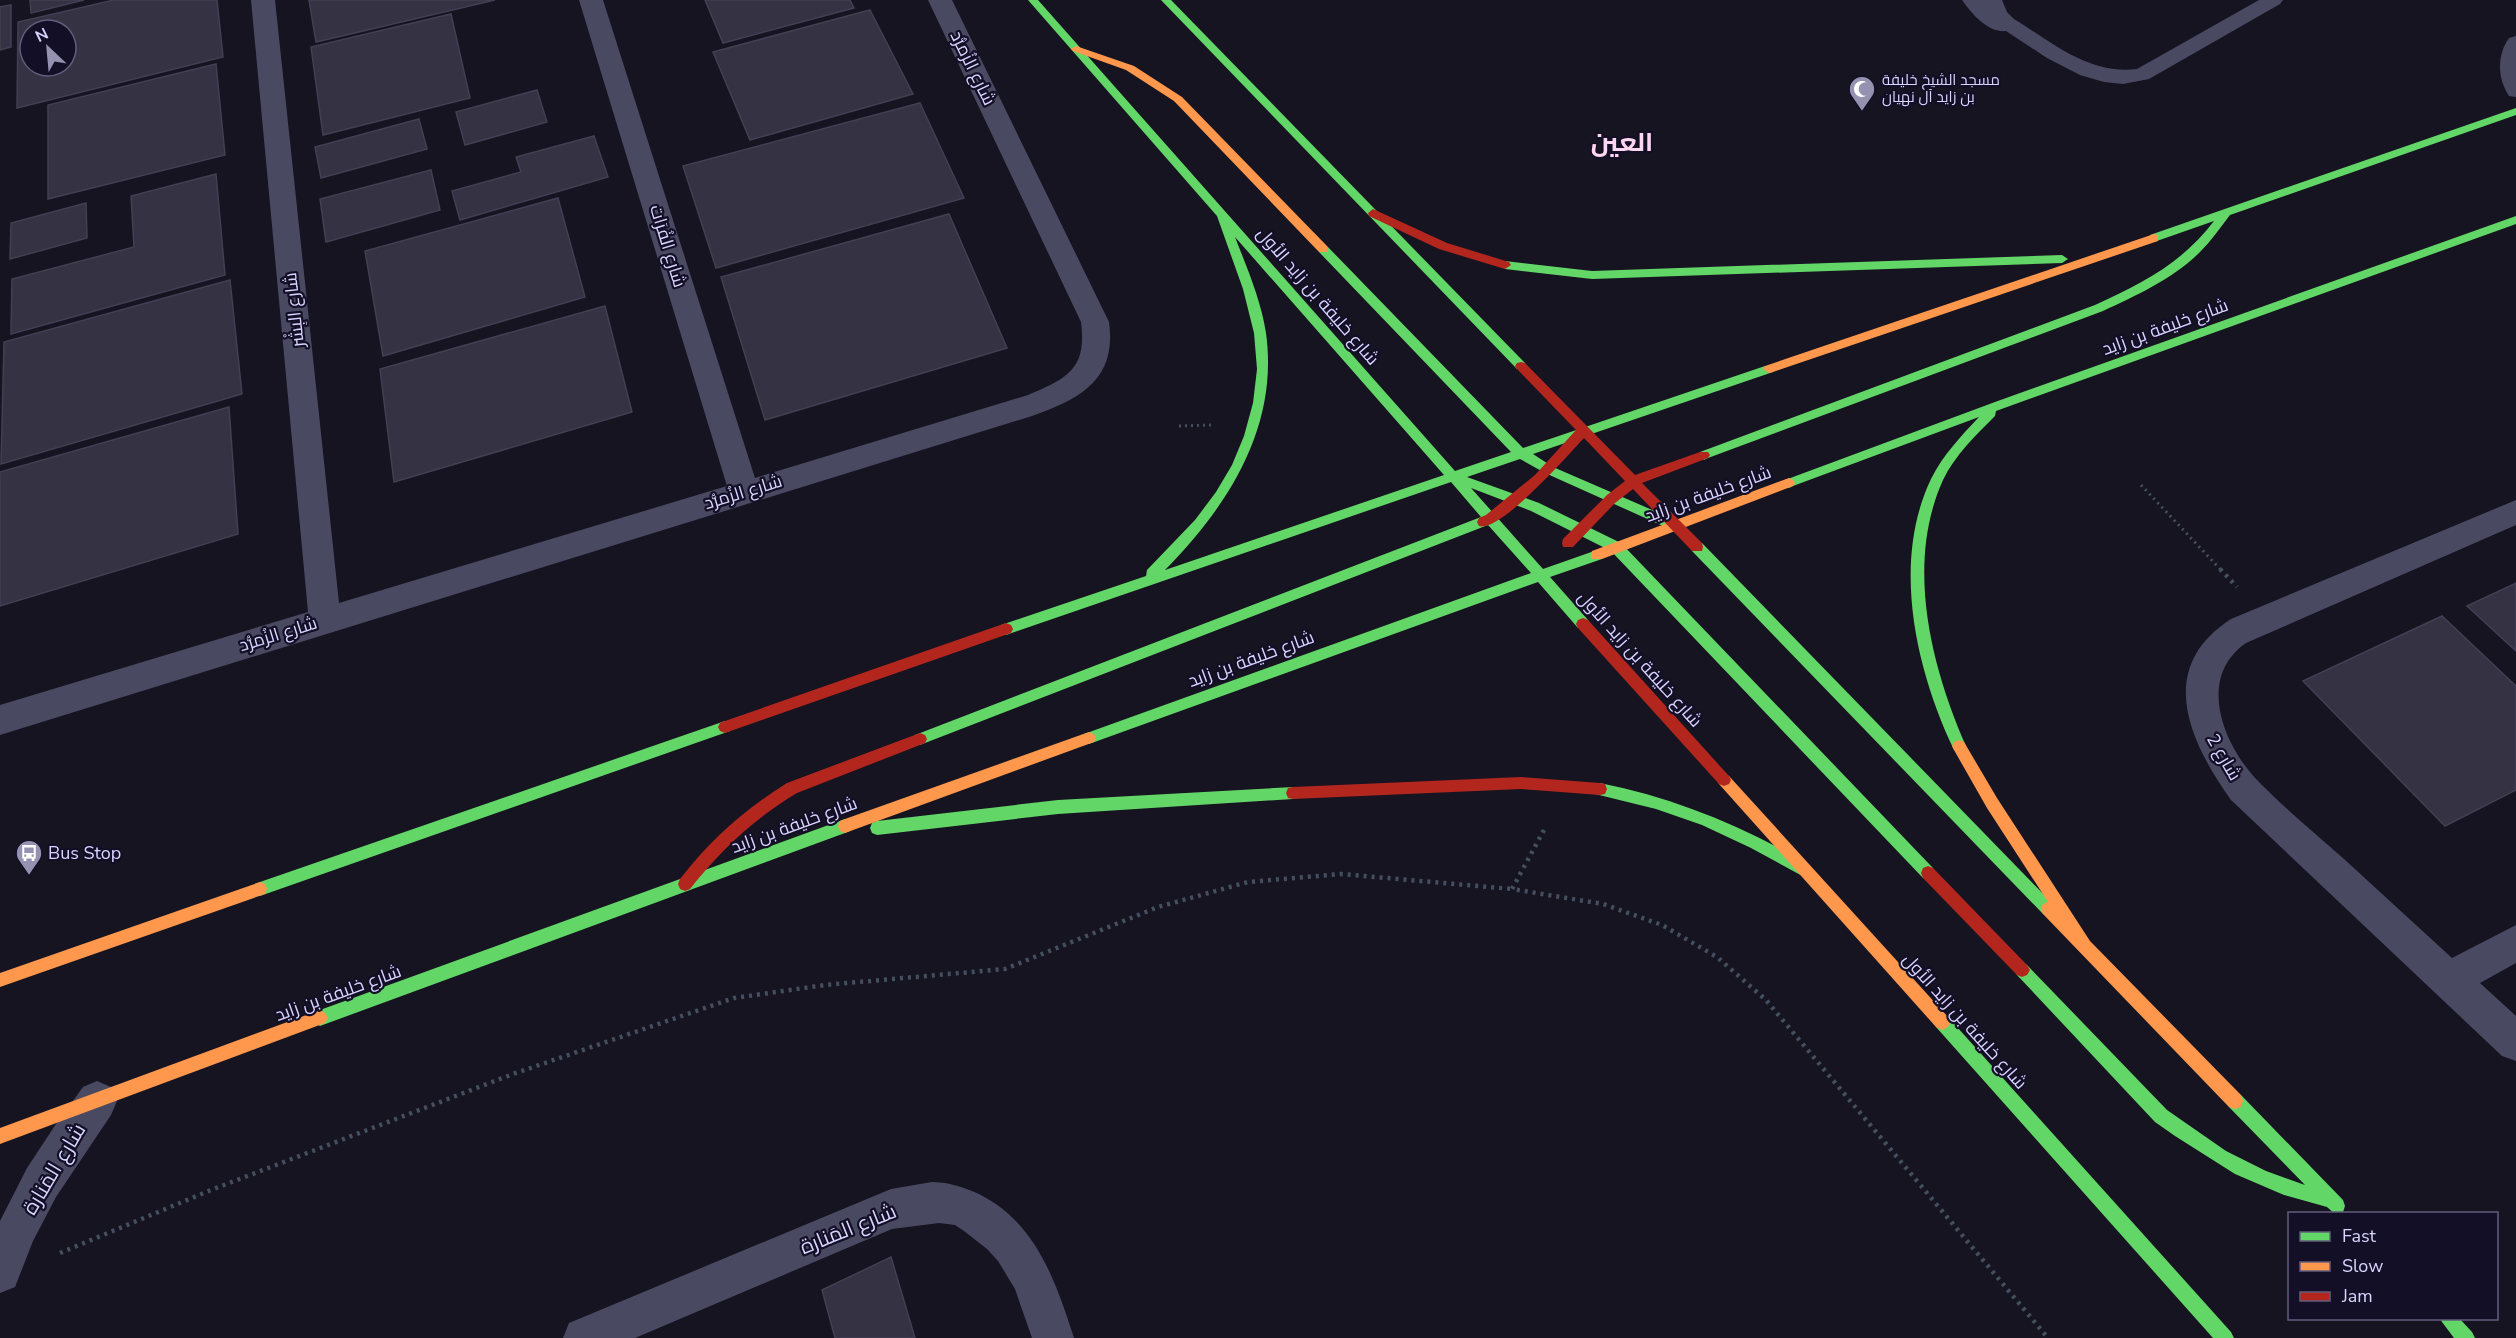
<svg xmlns="http://www.w3.org/2000/svg" width="2516" height="1338" font-family="'Nunito Sans',Cairo,sans-serif">
<style>
.building{fill:#343243;stroke:#433f54;stroke-width:1.5;fill-rule:evenodd}
.lines{fill:none;stroke-linecap:round;stroke-linejoin:round}
.path-far1{stroke:#44505f;stroke-width:3;stroke-dasharray:2 4;stroke-linecap:butt}
.path{stroke:#44505f;stroke-width:4.5;stroke-dasharray:3 5;stroke-linecap:butt}
.lane{fill:#4a4962;fill-rule:evenodd}
.street{fill:#4a4962;fill-rule:evenodd}
.fast{fill:#63d668;fill-rule:evenodd}
.slow{fill:#ff974d;fill-rule:evenodd}
.jam{fill:#b3261e;fill-rule:evenodd}
.labels{text-anchor:middle;dominant-baseline:central;stroke-width:4.5;stroke-linejoin:round;paint-order:stroke}
.far-poi-label{font-size:15px;fill:#d9d4ff;stroke:#130f26;text-anchor:start}
.street-label{font-size:18px;fill:#d9d4ff;stroke:#130f26}
.poi-label{font-size:18px;fill:#d9d4ff;stroke:#130f26;text-anchor:start}
.near-street-label{font-size:21px;fill:#d9d4ff;stroke:#130f26}
.far-town-label{font-size:26px;font-weight:bold;fill:#ffd6f0;stroke:#130f26}
</style>
<rect width="100%" height="100%" fill="#161421"/>
<g class="building">
<polygon points="30,0 84,0 31,13"/>
<path d="M114,0H217L223,57L17,108L18,22ZM30,30H66V66H30Z"/>
<polygon points="309,0 495,0 316,42"/>
<polygon points="705,0 850,0 854,8 723,43"/>
<polygon points="11,5 11,47 0,50 0,7"/>
<polygon points="870,10 913,94 750,140 713,52"/>
<polygon points="451,14 470,98 323,135 311,47"/>
<polygon points="216,64 225,155 48,199 48,105"/>
<polygon points="537,90 547,122 465,145 456,112"/>
<polygon points="920,103 964,198 716,268 683,166"/>
<polygon points="419,119 427,149 321,178 315,147"/>
<polygon points="594,136 608,177 460,220 452,191 521,172 516,157"/>
<polygon points="431,170 440,210 326,242 320,199"/>
<polygon points="216,174 225,275 11,334 12,279 134,247 131,196"/>
<polygon points="558,198 585,297 383,356 365,251"/>
<polygon points="86,203 87,238 10,259 11,223"/>
<polygon points="949,214 1007,348 765,420 721,277"/>
<polygon points="230,280 242,394 1,464 4,342"/>
<polygon points="605,306 632,412 394,482 380,369"/>
<polygon points="229,407 238,534 0,606 0,472"/>
<polygon points="2516,583 2516,651 2467,606"/>
<polygon points="2442,616 2516,686 2516,790 2445,826 2303,681"/>
<polygon points="891,1257 915,1338 835,1338 822,1290"/>
</g>
<g class="lines">
<g class="path-far1">
<polyline points="1179,426 1211,425"/>
<polyline points="2141,485 2221,570"/>
</g>
<g class="path">
<polyline points="2220,569 2237,587"/>
<polyline points="1544,830 1512,889 1603,904 1662,925 1717,957 1766,1000 2048,1338"/>
<polyline points="60,1253 211,1190 513,1074 734,998 825,985 1005,969 1158,907 1248,882 1341,874 1512,889"/>
</g>
<g class="lane">
<path d="M1962,0H1982L1984,4L1982,0H2002L2007,12L2014,19C2053,43 2089,75 2137,69L2259,0H2283L2280,4L2149,79L2123,84L2104,82L2080,75L2047,58L2006,31C1988,33 1972,14 1962,0Z"/>
<path d="M2516,36V97L2509,96C2497,78 2497,55 2509,38Z"/>
</g>
<g class="street">
<path d="M251,0H275L339,603L727,486L579,0H603L755,478L1028,395C1068,378 1087,369 1081,322L928,0H952L1109,322C1117,379 1081,399 1032,416L0,735V705L308,612Z"/>
<path d="M2516,500V525L2246,643C2197,677 2222,742 2256,779C2283,807 2315,833 2344,859C2380,892 2416,925 2452,958L2516,925V963L2480,983L2516,1016V1061L2502,1056L2231,800C2189,741 2155,668 2231,619Z"/>
<polygon points="97,1081 111,1087 117,1101 111,1115 56,1197 33,1241 15,1287 0,1293 0,1221 27,1168 54,1127 83,1087"/>
<path d="M932,1182C947,1182 959,1186 972,1191C1034,1217 1055,1279 1074,1338H1032L1015,1289L998,1261L987,1249L964,1231L955,1225L939,1223L892,1229L635,1338H563L569,1323L891,1189Z"/>
</g>
<g class="fast">
<path d="M1028,0H1038L1455,471L1511,452L1319,252V246H1327L1523,448L1765,366H1773L1775,369L1773,372L1533,454L1553,467L1680,522L1682,526L1680,530H1672L1545,473L1520,459L1467,477L1539,503L1621,543L1933,868L1935,873L1933,878L1928,880L1923,878L1611,551L1531,511L1471,488L1543,569L1597,550L1602,551L1603,555L1602,559L1550,577L1588,620L1590,624L1588,628H1578L1538,582L1089,744L1084,742L1082,738L1084,734L1531,573L1488,525L925,743L920,745L915,743L913,739L915,735L1481,517L1451,482L1006,635L1001,633L999,629L1001,625L1146,576L1147,570L1195,520L1216,492L1232,465L1244,436L1253,403L1257,369L1254,333L1243,289L1217,216ZM1235,237L1444,475L1165,570C1228,506 1279,427 1266,333C1261,300 1247,268 1235,237Z"/>
<polygon points="1161,0 1171,0 1525,363 1527,366 1525,369 1517,369"/>
<path d="M2516,108V115L2230,215C2220,228 2211,241 2200,252C2173,279 2137,295 2103,311L1708,458L1704,460L1698,455L1700,452L2095,305C2143,283 2181,264 2214,221L2154,242L2150,241V235Z"/>
<path d="M2516,216V224L1996,411L1995,416C1976,435 1955,455 1943,480C1905,564 1931,666 1966,746L1964,750L1959,752L1954,750C1916,670 1891,563 1931,479C1943,455 1961,436 1979,417L1793,486L1789,488L1783,483L1785,480L1995,402Z"/>
<polygon points="2062,255 2068,259 2062,263 1592,279 1505,269 1499,265 1505,261 1592,271"/>
<polygon points="1697,542 1702,543 2053,904 2055,909 2053,914 2048,916 2043,914 1692,551 1691,547"/>
<polygon points="725,721 730,723 732,727 730,731 260,896 255,894 253,889 255,884 260,882"/>
<path d="M1600,783C1665,796 1725,819 1783,850C1793,855 1809,861 1813,871L1811,876L1806,878L1751,848L1702,825L1656,809L1595,794L1593,789L1595,784Z"/>
<polygon points="1293,787 1298,788 1300,793 1298,798 1293,799 1058,814 877,835 872,833 870,828 872,823 877,821 1058,800"/>
<polygon points="845,819 850,821 852,826 850,831 845,833 320,1026 315,1023 312,1018 315,1013 320,1010"/>
<polygon points="2022,963 2027,965 2167,1110 2226,1151 2266,1171 2305,1185 2229,1107 2227,1101 2229,1095 2235,1093 2241,1095 2343,1200 2345,1206 2343,1212 2335,1214 2327,1207 2284,1195 2235,1174 2175,1136 2155,1122 2017,975 2014,970 2017,965"/>
<polygon points="1942,1014 1948,1017 2231,1332 2234,1338 2213,1338 1936,1027 1934,1022 1936,1017"/>
<polygon points="2439,1318 2459,1318 2472,1332 2475,1338 2454,1338"/>
</g>
<g class="slow">
<polygon points="1076,46 1134,66 1182,97 1327,246 1327,252 1319,252 1174,101 1126,70 1073,51 1071,49"/>
<polygon points="2154,234 2158,235 2158,241 1773,372 1769,373 1763,369 1765,366"/>
<polygon points="1789,478 1793,480 1795,483 1793,486 1602,559 1592,559 1591,555 1592,551"/>
<polygon points="1089,732 1094,734 1096,738 1094,742 845,833 840,831 838,826 840,821 845,819"/>
<polygon points="1959,740 1964,742 1997,798 2090,941 2241,1095 2243,1101 2241,1107 2235,1109 2229,1107 2043,914 2041,909 2043,904 2048,902 1987,808 1954,750 1952,746 1954,742"/>
<polygon points="1724,774 1729,776 1948,1017 1950,1022 1948,1027 1942,1030 1936,1027 1719,784 1717,780 1719,776"/>
<polygon points="260,882 265,884 267,889 265,894 0,987 0,973"/>
<polygon points="320,1010 325,1013 328,1018 325,1023 0,1144 0,1128"/>
</g>
<g class="jam">
<polygon points="1373,209 1447,243 1509,262 1511,265 1505,269 1439,249 1369,216 1368,213"/>
<path d="M1521,362L1525,363L1635,475L1700,452H1708L1710,455L1708,458L1642,483L1702,543L1703,547L1702,551H1692L1633,489L1615,503L1573,547H1563L1562,543L1563,539L1607,495L1625,481L1584,438C1568,455 1500,533 1479,526L1477,522L1479,518L1486,515L1535,475L1576,430L1517,369L1515,366L1517,363Z"/>
<polygon points="1583,618 1588,620 1729,776 1731,780 1729,784 1724,786 1719,784 1578,628 1576,624 1578,620"/>
<polygon points="1006,623 1011,625 1013,629 1011,633 725,733 720,731 718,727 720,723 725,721"/>
<path d="M920,733L925,735L927,739L925,743L797,793C755,818 721,850 690,889L685,891L680,889L678,884L680,879C710,840 745,809 787,783Z"/>
<polygon points="1521,777 1600,783 1605,784 1607,789 1605,794 1600,795 1521,789 1293,799 1288,798 1286,793 1288,788 1293,787"/>
<polygon points="1928,866 1933,868 2027,965 2030,970 2027,975 2022,977 2017,975 1923,878 1921,873 1923,868"/>
</g>
</g>
<defs>
<g id="mosque-pin" transform="scale(1.35)"><path d="M0 17L-7.5 6A9.5 9.5 0 1 1 7.5 6Z" fill="#9591b1" stroke="#130f26"/><path d="M3.5-4.9A6 6 0 1 0 3.5 4.9A5 5 0 1 1 3.5-4.9Z" fill="#fff"/></g>
<g id="bus-pin" transform="scale(1.35)"><path d="M0 17L-7.5 6A9.5 9.5 0 1 1 7.5 6Z" fill="#9591b1" stroke="#130f26"/><path d="M-5-6H5V4H4V6H2V4H-2V6H-4V4H-5ZM-3.5-4V0h7V-4ZM-3.5 1.2v1.5H-2V1.2ZM2 1.2v1.5H3.5V1.2Z" fill="#fff"/></g>
</defs>
<g fill-rule="evenodd">
<use href="#mosque-pin" x="1862" y="89"/>
<use href="#bus-pin" x="29" y="853"/>
</g>
<g class="labels">
<g class="far-poi-label">
<text x="1882" y="80">مسجد الشيخ خليفة<tspan x="1882" dy="17">بن زايد آل نهيان</tspan></text>
</g>
<g class="street-label">
<text transform="translate(973 68) rotate(64)">شارع الزُمرُّد</text>
<text transform="translate(668 246) rotate(73)">شارع الفُرَات</text>
<text transform="translate(1318 296) rotate(49)">شارع خليفة بن زايد الأول</text>
<text transform="translate(294 310) rotate(-96)">شارع البِشْر</text>
<text transform="translate(2165 327) rotate(-20)">شارع خليفة بن زايد</text>
<text transform="translate(743 492) rotate(-17)">شارع الزُمرُّد</text>
<text transform="translate(1708 494) rotate(-20)">شارع خليفة بن زايد</text>
<text transform="translate(278 634) rotate(-17)">شارع الزُمرُّد</text>
<text transform="translate(1251 659) rotate(-20)">شارع خليفة بن زايد</text>
<text transform="translate(1640 659) rotate(48)">شارع خليفة بن زايد الأول</text>
<text transform="translate(2224 757) rotate(60)">شارع 2</text>
<text transform="translate(794 825) rotate(-20)">شارع خليفة بن زايد</text>
<text transform="translate(338 993) rotate(-20)">شارع خليفة بن زايد</text>
<text transform="translate(1965 1021) rotate(48)">شارع خليفة بن زايد الأول</text>
</g>
<g class="poi-label">
<text x="48" y="853">Bus Stop</text>
</g>
<g class="near-street-label">
<text transform="translate(54 1169) rotate(-59)">شارع المَنارة</text>
<text transform="translate(848 1229) rotate(-22)">شارع المَنارة</text>
</g>
<g class="far-town-label">
<text x="1622" y="142">العين</text>
</g>
</g>
<rect x="2288" y="1212" width="210" height="108" fill="#130f26" stroke="#625e7d" stroke-width="1.5"/>
<rect x="2300" y="1232" width="30" height="9" fill="#63d668" stroke="#625e7d" stroke-width="1.5"/>
<text x="2342" y="1242" font-size="18" fill="#d9d4ff">Fast</text>
<rect x="2300" y="1262" width="30" height="9" fill="#ff974d" stroke="#625e7d" stroke-width="1.5"/>
<text x="2342" y="1272" font-size="18" fill="#d9d4ff">Slow</text>
<rect x="2300" y="1292" width="30" height="9" fill="#b3261e" stroke="#625e7d" stroke-width="1.5"/>
<text x="2342" y="1302" font-size="18" fill="#d9d4ff">Jam</text>
<g transform="translate(48 48) rotate(334)"><circle r="28" fill="#130f26" stroke="#625e7d" stroke-width="1.5"/>
<path d="M0-4.5L10 22L0 15L-10 22Z" fill="#9591b1"/>
<text y="-9" font-size="16" font-weight="bold" text-anchor="middle" fill="#d9d4ff">N</text>
</g>
</svg>
